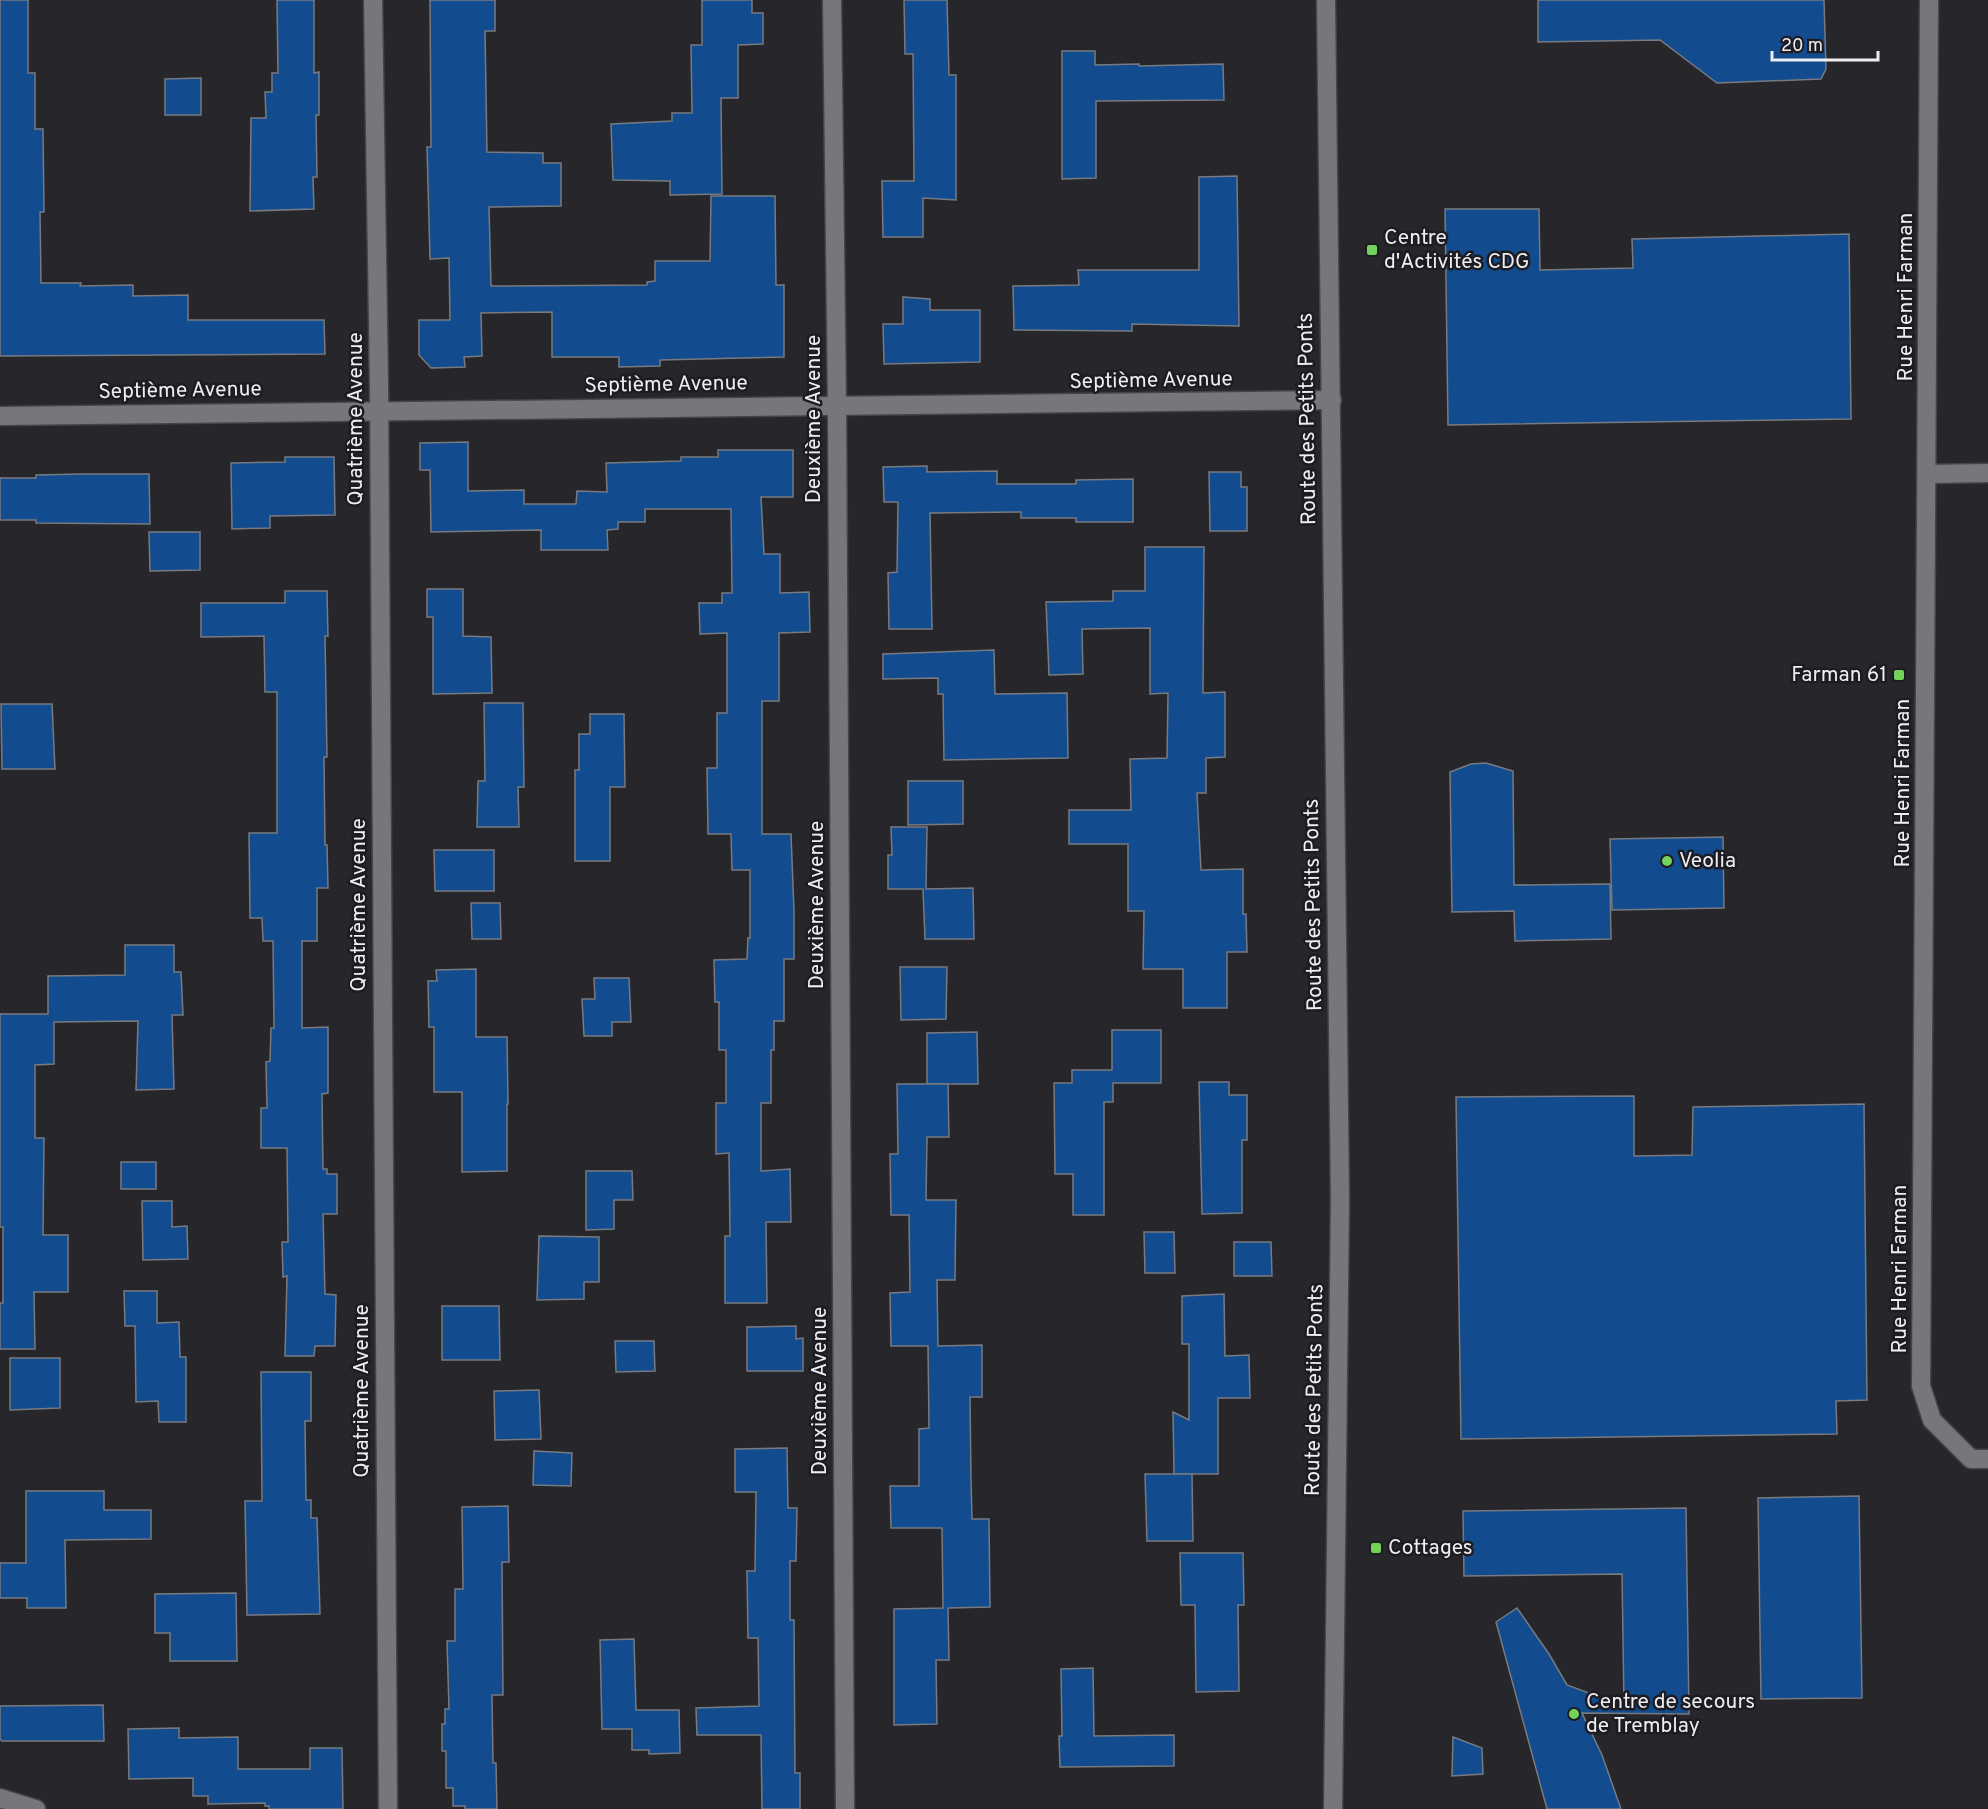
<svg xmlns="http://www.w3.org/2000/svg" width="1988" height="1809" font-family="Overpass,sans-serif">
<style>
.building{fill:#124b8e;stroke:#777b81;stroke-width:1.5}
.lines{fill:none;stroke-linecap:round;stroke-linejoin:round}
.service-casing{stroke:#454549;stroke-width:21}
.minor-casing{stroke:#454549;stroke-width:21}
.tertiary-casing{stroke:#454549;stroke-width:21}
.secondary-casing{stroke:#454549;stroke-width:21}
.service{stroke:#76767d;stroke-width:18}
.minor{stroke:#76767d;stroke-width:18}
.tertiary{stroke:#76767d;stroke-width:18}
.secondary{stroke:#76767d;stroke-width:18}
.poi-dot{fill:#75d25b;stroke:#1c1c22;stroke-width:2}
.labels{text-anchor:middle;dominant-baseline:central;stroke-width:5;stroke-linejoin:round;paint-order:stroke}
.poi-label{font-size:21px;fill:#eeeef2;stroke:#1c1c22;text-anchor:start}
.street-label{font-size:21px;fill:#eeeef2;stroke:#1c1c22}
</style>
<rect width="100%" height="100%" fill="#26262b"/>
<g class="building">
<polygon points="0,0 28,0 28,73 35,73 35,129 43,129 44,212 40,212 41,283 81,283 80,286 133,285 133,296 188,295 188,320 324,320 325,354 0,356"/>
<polygon points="277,0 314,0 314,73 319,72 319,115 316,115 317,177 313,177 314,209 250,211 251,118 266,118 265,92 272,92 272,73 278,73"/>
<polygon points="430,0 495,0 495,31 485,31 487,152 543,153 543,163 561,163 561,206 489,207 491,286 647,285 647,282 655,281 655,261 710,261 711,196 775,196 776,285 784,285 784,357 660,360 660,366 619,367 619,357 552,357 552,312 481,313 482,356 464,357 465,367 431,368 419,355 419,320 450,320 449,258 430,259 427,147 431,147"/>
<polygon points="702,0 752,0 752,13 763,13 763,44 738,45 738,98 721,98 722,194 670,195 670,181 613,180 611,124 672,121 672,113 692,113 691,45 702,45"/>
<polygon points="904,0 947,0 949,75 956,75 956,200 923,198 923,237 883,237 882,181 914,181 913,54 905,54"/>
<polygon points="1538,0 1824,0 1826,69 1821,79 1717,83 1660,40 1538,42"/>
<polygon points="1062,51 1095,51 1095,65 1139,64 1139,66 1223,64 1224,100 1096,101 1096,178 1062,179"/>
<polygon points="201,78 201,115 165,115 165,79"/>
<polygon points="1237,176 1239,326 1132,324 1132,331 1014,330 1013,286 1079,285 1078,270 1199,270 1199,177"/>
<polygon points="1445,209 1539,209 1540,270 1633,268 1632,239 1849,234 1851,419 1448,425"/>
<polygon points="903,297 930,299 930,310 980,310 980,362 884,364 883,324 903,324"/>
<polygon points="468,442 468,491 524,490 524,504 576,504 577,491 607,492 606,463 681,461 681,457 718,457 718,450 793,450 793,497 761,497 764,554 780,554 780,593 809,592 810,632 779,633 779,701 762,701 762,834 791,834 794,912 794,959 784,959 784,1021 774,1021 774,1050 771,1050 771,1103 761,1103 761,1171 790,1169 791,1222 766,1222 767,1303 725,1303 725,1236 730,1236 729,1153 716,1154 716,1103 726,1103 726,1050 719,1050 719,1002 715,1002 714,960 747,959 748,938 750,938 750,870 732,870 731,834 708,834 707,768 717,768 717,713 727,713 727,633 700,634 699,603 722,603 722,593 732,593 731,509 645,509 645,522 618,522 618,529 607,530 608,550 541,550 541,530 431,532 430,470 420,470 420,443"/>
<polygon points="285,457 334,457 335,515 270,516 270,528 232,529 231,463 285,462"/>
<polygon points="927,466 927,472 997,471 997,484 1076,484 1076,480 1133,479 1133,522 1076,522 1076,518 1021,518 1021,512 930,513 932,629 889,629 888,573 897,572 898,502 884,502 883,467"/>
<polygon points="1209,472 1241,472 1241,487 1247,487 1247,531 1210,531"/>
<polygon points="82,474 149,474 150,524 36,523 36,520 0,520 0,478 36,478 36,475"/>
<polygon points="149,532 200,532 200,570 150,571"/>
<polygon points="1145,547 1204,547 1203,693 1225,692 1225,757 1206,758 1206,793 1197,793 1201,870 1243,869 1243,914 1246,914 1247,952 1227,952 1227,1008 1183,1008 1183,969 1143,969 1144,911 1128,911 1128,844 1069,844 1069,810 1131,810 1130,759 1167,758 1168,693 1150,694 1150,628 1082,629 1083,674 1049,675 1046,602 1113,601 1113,591 1145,591"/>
<polygon points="427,589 463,589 463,636 491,637 492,693 433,694 433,617 427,617"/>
<polygon points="285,591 327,591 328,636 325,636 327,757 324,757 325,845 327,845 328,888 317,888 317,941 302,941 302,1028 328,1027 328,1093 322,1094 323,1169 327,1169 327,1174 337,1174 337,1214 323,1214 325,1294 336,1295 335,1346 315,1346 314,1356 285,1356 287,1276 283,1277 282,1242 288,1242 287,1148 261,1148 261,1108 267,1108 266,1062 270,1061 271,1028 274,1028 273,941 263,941 262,918 250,918 249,833 277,833 277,692 265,692 264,636 201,637 201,603 285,603"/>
<polygon points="994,650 995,694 1067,693 1068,758 944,760 943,694 938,694 938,678 883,679 883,654"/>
<polygon points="484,703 523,703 524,787 518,787 519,827 477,827 478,781 485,781"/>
<polygon points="1,704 52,704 55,769 2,769"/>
<polygon points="590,714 624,714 625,787 610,787 610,861 575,861 575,770 579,770 579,734 590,734"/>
<polygon points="1486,763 1513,771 1514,885 1610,884 1611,939 1515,941 1514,911 1452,912 1450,772 1471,764"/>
<polygon points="908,781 963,781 963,824 908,825"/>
<polygon points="891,827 927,827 926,889 973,888 974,939 925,939 923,889 888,889 888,855 892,855"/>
<polygon points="1723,837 1724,908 1612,910 1610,839"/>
<polygon points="434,850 494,850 494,891 435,891"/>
<polygon points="471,903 500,903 501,939 472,939"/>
<polygon points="125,945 174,945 174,972 181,972 183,1015 172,1015 174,1089 136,1090 138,1021 54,1022 54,1064 35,1065 35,1138 44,1138 43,1235 68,1235 68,1292 34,1292 35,1349 0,1349 0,1303 3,1303 3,1227 0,1227 0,1014 48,1014 48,976 125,975"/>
<polygon points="900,967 947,967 946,1019 901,1020"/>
<polygon points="476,969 476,1037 507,1037 508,1104 507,1104 507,1171 462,1172 462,1092 434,1092 434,1027 429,1027 428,981 437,981 436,970"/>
<polygon points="594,978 629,978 631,1022 612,1022 612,1036 584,1036 582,999 595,999"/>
<polygon points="1112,1030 1161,1030 1161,1083 1113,1083 1113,1102 1104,1102 1104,1215 1073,1215 1073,1174 1055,1174 1054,1083 1072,1083 1072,1070 1112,1070"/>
<polygon points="977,1032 978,1084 927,1084 927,1033"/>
<polygon points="1199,1082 1229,1082 1229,1095 1247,1095 1247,1140 1242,1140 1242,1213 1202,1214"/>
<polygon points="897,1084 948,1084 949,1137 927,1137 926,1200 956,1200 955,1280 937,1280 938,1346 982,1345 982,1397 970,1397 971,1479 972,1519 989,1519 990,1607 948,1608 949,1660 936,1660 937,1724 894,1725 894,1609 943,1608 942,1528 891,1528 890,1486 919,1486 919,1429 929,1428 928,1346 891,1346 890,1293 910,1292 909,1215 891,1215 890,1154 898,1154"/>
<polygon points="1634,1096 1634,1156 1692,1155 1693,1107 1864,1104 1867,1400 1836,1401 1837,1434 1461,1439 1456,1097"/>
<rect x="121" y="1162" width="35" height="27"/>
<polygon points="586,1171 632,1171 633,1200 614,1200 614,1229 586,1230"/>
<polygon points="142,1201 172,1201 172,1227 187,1226 188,1259 143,1260"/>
<polygon points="1144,1232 1174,1232 1175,1273 1145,1273"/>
<polygon points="539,1236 599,1237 599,1282 584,1282 584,1299 537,1300"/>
<polygon points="1234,1242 1271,1242 1272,1276 1234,1276"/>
<polygon points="124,1291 157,1291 157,1323 179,1322 180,1357 186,1357 186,1422 159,1422 158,1401 136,1402 135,1326 125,1326"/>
<polygon points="1224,1294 1225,1356 1249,1355 1250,1398 1218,1398 1218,1474 1174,1474 1173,1412 1189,1420 1189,1344 1182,1344 1182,1296"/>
<polygon points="442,1306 499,1306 500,1360 442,1360"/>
<polygon points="796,1326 796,1339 803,1338 803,1371 747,1371 747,1327"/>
<polygon points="615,1341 654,1341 655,1371 616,1372"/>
<polygon points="10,1358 60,1358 60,1408 10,1410"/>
<polygon points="261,1372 311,1372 311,1421 305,1421 306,1500 311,1500 311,1518 317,1518 320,1614 247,1615 245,1501 262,1501"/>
<polygon points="539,1390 541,1439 495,1440 494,1391"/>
<polygon points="787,1448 788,1508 797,1508 796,1561 790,1561 790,1620 794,1620 795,1773 800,1773 800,1809 762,1809 761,1735 697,1735 696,1708 759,1706 758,1638 748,1638 747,1571 755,1571 756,1492 735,1492 735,1449"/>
<polygon points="534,1451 572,1453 571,1486 533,1485"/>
<polygon points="1145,1474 1192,1474 1193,1541 1147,1541"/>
<polygon points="26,1491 104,1491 104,1510 151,1510 151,1539 65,1540 66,1608 27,1608 27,1598 0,1598 0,1563 26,1563"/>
<polygon points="1859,1496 1862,1698 1761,1699 1758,1498"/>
<polygon points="508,1506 509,1562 502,1562 503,1695 492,1695 493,1763 496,1763 497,1809 465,1809 465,1806 453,1806 453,1788 446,1788 446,1751 442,1751 442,1724 445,1724 445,1709 449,1709 447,1641 455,1641 455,1589 463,1589 462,1507"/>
<polygon points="1686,1508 1689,1714 1582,1713 1602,1755 1621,1809 1547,1809 1496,1622 1517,1608 1549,1654 1567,1685 1624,1706 1622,1574 1464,1576 1463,1511"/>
<polygon points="1180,1553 1243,1553 1244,1605 1238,1605 1239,1691 1196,1692 1195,1605 1181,1605"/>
<polygon points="236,1593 237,1661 170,1661 170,1633 155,1633 155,1594"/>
<polygon points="634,1639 636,1710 679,1710 680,1753 649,1754 649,1750 632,1750 632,1729 602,1729 600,1640"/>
<polygon points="1093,1668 1094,1736 1174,1735 1174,1766 1060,1767 1059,1736 1062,1736 1061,1669"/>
<polygon points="103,1705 104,1741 2,1741 0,1739 0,1706"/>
<polygon points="179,1728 179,1738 238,1737 238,1769 310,1769 310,1748 342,1748 343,1809 269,1809 269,1806 265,1806 265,1803 208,1804 208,1796 193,1796 193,1778 129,1779 128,1729"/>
<polygon points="1453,1737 1482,1748 1483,1774 1452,1776"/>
</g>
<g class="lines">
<g class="service-casing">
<polyline id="service" points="1927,474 1988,473"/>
</g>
<g class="minor-casing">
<g id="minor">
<polyline points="373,0 379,386 388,1809"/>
<polyline points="832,0 837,406 845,1809"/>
<polyline points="1929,0 1921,1386 1932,1420 1971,1459 1988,1459"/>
<polyline points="0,416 1332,400"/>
</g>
</g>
<g class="tertiary-casing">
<polyline id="tertiary" points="0,1798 36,1809"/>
</g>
<g class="secondary-casing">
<polyline id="secondary" points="1326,0 1340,1200 1333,1809"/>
</g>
<use href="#service" class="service"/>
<use href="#minor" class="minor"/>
<use href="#tertiary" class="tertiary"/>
<use href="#secondary" class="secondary"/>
</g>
<g class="poi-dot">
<rect x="1366" y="244" width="12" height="12" rx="3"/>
<rect x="1893" y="669" width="12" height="12" rx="3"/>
<circle cx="1667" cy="861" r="6"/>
<rect x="1370" y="1542" width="12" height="12" rx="3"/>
<circle cx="1574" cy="1714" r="6"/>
</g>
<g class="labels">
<g class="poi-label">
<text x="1384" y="238">Centre<tspan x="1384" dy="24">d'Activités CDG</tspan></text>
<text x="1887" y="675" text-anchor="end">Farman 61</text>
<text x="1679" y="861">Veolia</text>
<text x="1388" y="1548">Cottages</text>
<text x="1586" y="1702">Centre de secours<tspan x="1586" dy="24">de Tremblay</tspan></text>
</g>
<g class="street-label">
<text transform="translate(1906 297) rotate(-90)">Rue Henri Farman</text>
<text transform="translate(1151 381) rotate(-1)">Septième Avenue</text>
<text transform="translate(666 385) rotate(-1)">Septième Avenue</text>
<text transform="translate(180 391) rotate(-1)">Septième Avenue</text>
<text transform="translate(356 419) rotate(-90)">Quatrième Avenue</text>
<text transform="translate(814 419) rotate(-90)">Deuxième Avenue</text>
<text transform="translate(1308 419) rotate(-91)">Route des Petits Ponts</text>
<text transform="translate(1903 783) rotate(-90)">Rue Henri Farman</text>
<text transform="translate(359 905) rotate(-90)">Quatrième Avenue</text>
<text transform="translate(817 905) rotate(-90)">Deuxième Avenue</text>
<text transform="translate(1314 905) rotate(-91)">Route des Petits Ponts</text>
<text transform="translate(1900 1269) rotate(-90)">Rue Henri Farman</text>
<text transform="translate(1315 1390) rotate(-89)">Route des Petits Ponts</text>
<text transform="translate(362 1391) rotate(-90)">Quatrième Avenue</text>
<text transform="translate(820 1391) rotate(-90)">Deuxième Avenue</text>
</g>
</g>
<path d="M1772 51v9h106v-9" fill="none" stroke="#eeeef2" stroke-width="3"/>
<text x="1781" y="51" font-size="18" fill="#eeeef2" stroke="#1c1c22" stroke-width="4.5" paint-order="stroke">20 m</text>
</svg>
